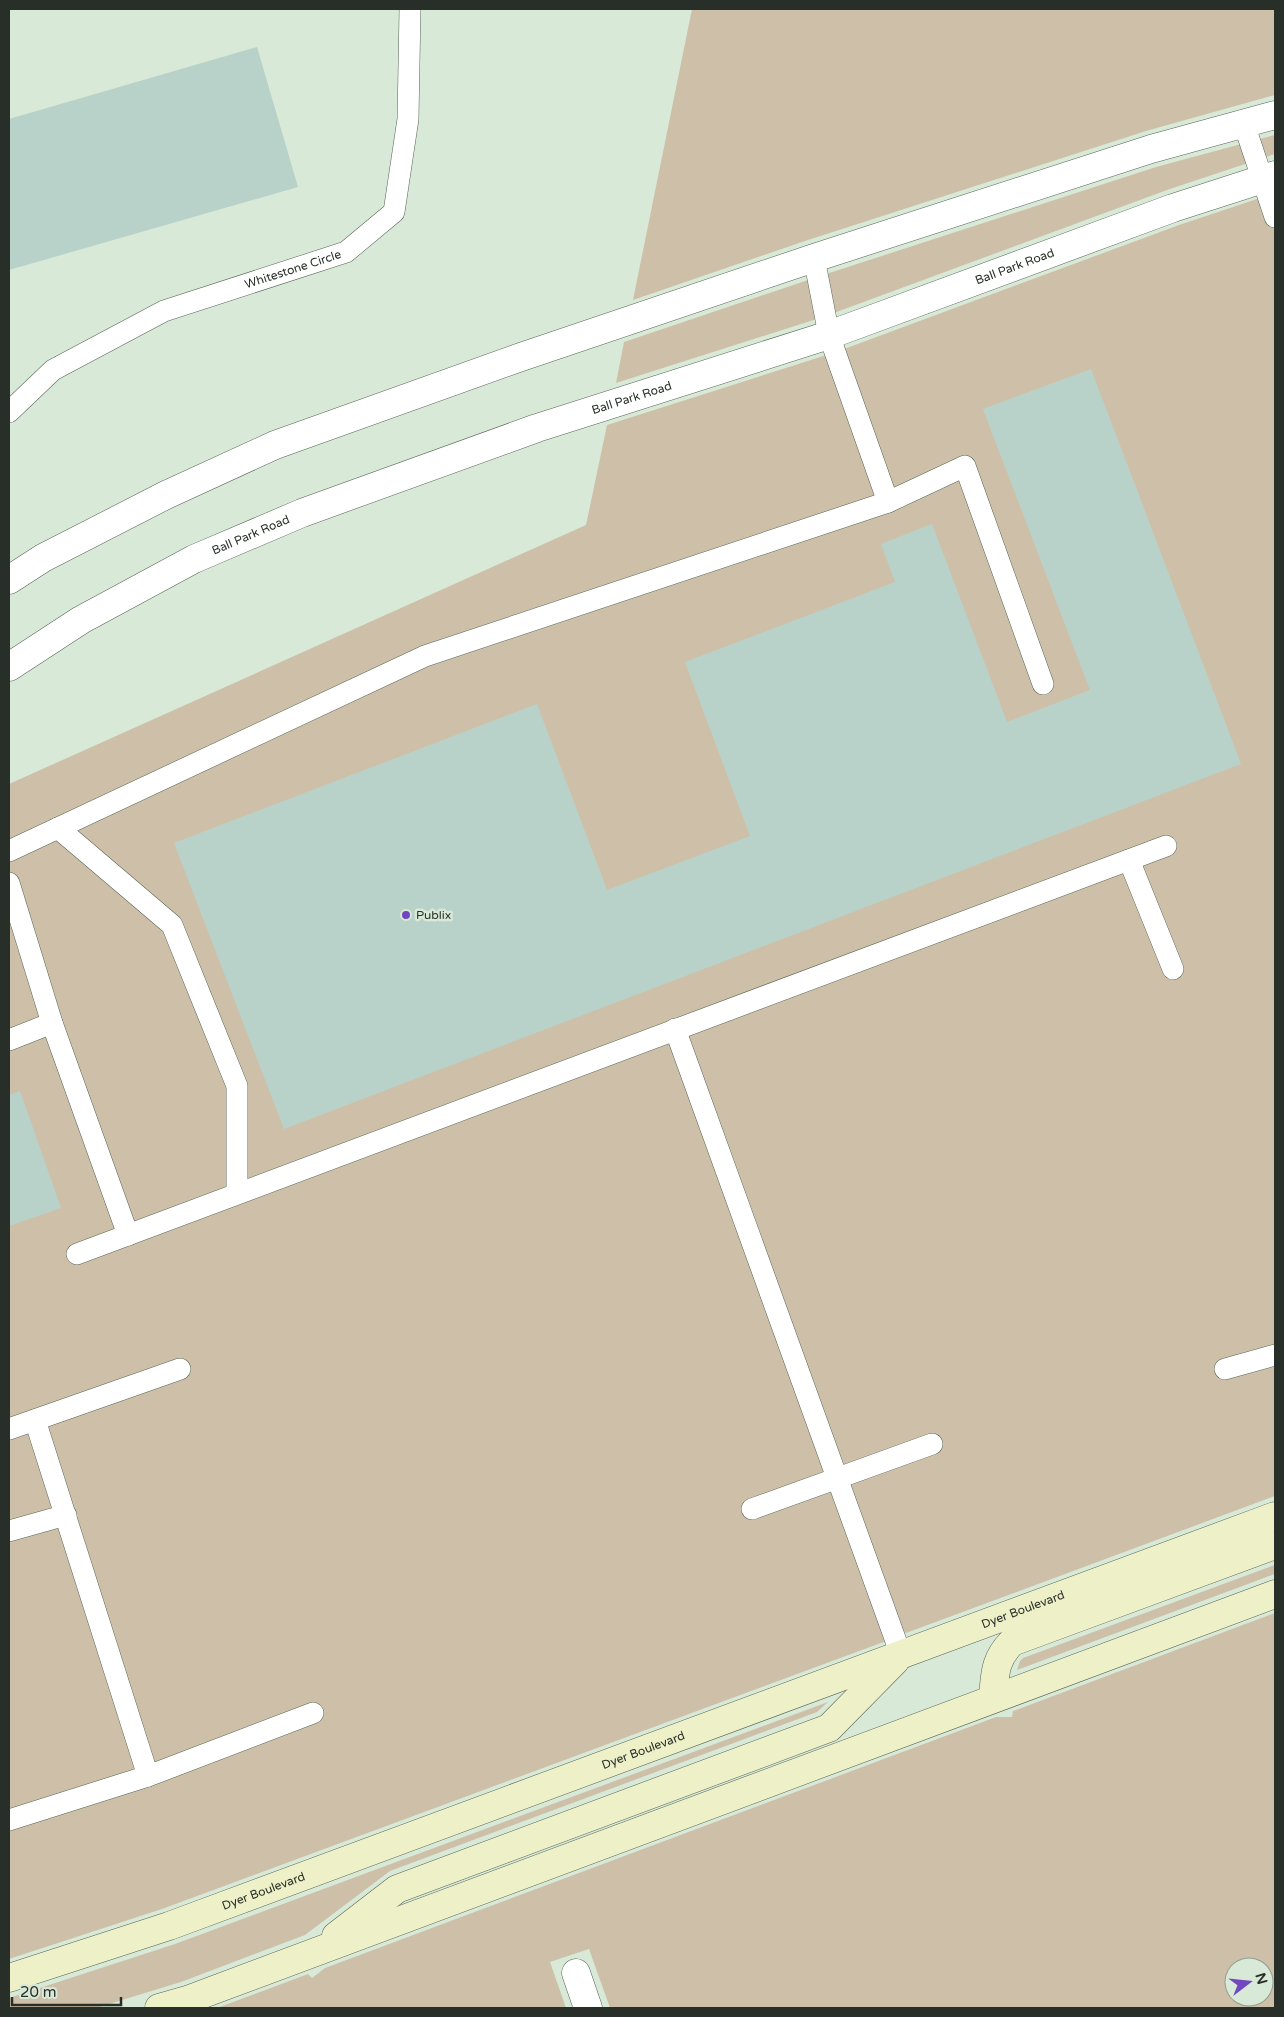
<svg xmlns="http://www.w3.org/2000/svg" width="1284" height="2017" font-family="'Varela Round',sans-serif">
<style>
.green{fill:#cec0a8;fill-rule:evenodd}
.building{fill:#b8d2c9}
.lines{fill:none;stroke-linecap:round;stroke-linejoin:round}
.service-casing{stroke:#576556;stroke-width:22}
.minor-casing{stroke:#576556;stroke-width:29}
.secondary-casing{stroke:#576556;stroke-width:29}
.service{stroke:#fff;stroke-width:21}
.minor{stroke:#fff;stroke-width:28}
.secondary{stroke:#eef0c8;stroke-width:28}
.poi-dot{fill:#7247bf;stroke:#d8e9d7;stroke-width:2}
.labels{text-anchor:middle;dominant-baseline:central;stroke-width:5;stroke-linejoin:round;paint-order:stroke}
.street-label{font-size:12px;fill:#282f28;stroke:#d8e9d7}
.poi-label{font-size:12px;fill:#282f28;stroke:#d8e9d7;text-anchor:start}
</style>
<rect width="100%" height="100%" fill="#d8e9d7"/>
<g class="green">
<polygon points="692,9 1275,9 1275,95 1146,131 808,240 633,300"/>
<polygon points="1275,135 1275,154 1167,190 823,317 616,383 624,342 820,276 1156,167"/>
<polygon points="1275,193 1275,1496 906,1633 900,1629 889,1640 162,1909 9,1959 9,784 586,525 607,425 836,352 1179,225"/>
<polygon points="1275,1565 1275,1574 1017,1670 1020,1661 1023,1658"/>
<path d="M1275,1613V2008H610L589,1949L550,1962L566,2008H217L308,1974L312,1978L325,1968L996,1717H1012L1013,1711ZM1234,1967H1264V1997H1234Z"/>
<polygon points="828,1702 817,1712 390,1871 305,1935 181,1982 96,2008 9,2008 9,1998 175,1944"/>
</g>
<g class="building">
<polygon points="257,47 298,187 9,270 9,119"/>
<polygon points="1091,369 1241,764 284,1129 174,843 537,704 607,890 750,836 685,662 895,582 881,544 932,524 1007,722 1090,690 983,409"/>
<polygon points="20,1091 61,1208 9,1226 9,1095"/>
</g>
<g class="lines">
<g class="service-casing">
<g id="service">
<polyline points="1244,124 1275,217"/>
<path id="s1" d="M9,412L53,370L164,311L346,252L394,212L408,119L410,9"/>
<polyline points="888,502 965,466 1043,684"/>
<polyline points="58,828 172,925 237,1086 237,1193"/>
<polyline points="9,851 425,656 888,502 829,335 814,258"/>
<polyline points="1129,860 1173,969"/>
<polyline points="9,883 52,1023 9,1040"/>
<polyline points="52,1023 128,1235"/>
<polyline points="675,1029 901,1655"/>
<polyline points="77,1254 1166,846"/>
<polyline points="1225,1369 1275,1355"/>
<polyline points="35,1420 148,1776 313,1713"/>
<polyline points="9,1429 180,1369"/>
<polyline points="752,1509 932,1444"/>
<polyline points="9,1531 66,1515"/>
<polyline points="9,1820 148,1776"/>
</g>
</g>
<g class="minor-casing">
<g id="minor">
<polyline points="9,580 43,558 166,495 275,445 521,357 814,258 1151,149 1275,115"/>
<path id="s2" d="M9,667L81,620L194,559L302,513L537,428L829,335L1173,208L1275,175"/>
<polyline points="576,1973 588,2008"/>
</g>
</g>
<g class="secondary-casing">
<g id="secondary">
<path d="M993,1698C995,1675 994,1660 1012,1642L1275,1545"/>
<polyline points="336,1936 397,1889 829,1728 895,1661"/>
<path id="s3" d="M9,1978L169,1926L1275,1516"/>
<polyline points="159,2008 187,2000 1275,1594"/>
</g>
</g>
<use href="#service" class="service"/>
<use href="#minor" class="minor"/>
<use href="#secondary" class="secondary"/>
</g>
<circle class="poi-dot" cx="406" cy="915" r="5"/>
<g class="labels">
<g class="street-label">
<text stroke="none"><textPath href="#s2" startOffset="1086">Ball Park Road</textPath></text>
<text stroke="none"><textPath href="#s1" startOffset="322">Whitestone Circle</textPath></text>
<text stroke="none"><textPath href="#s2" startOffset="681">Ball Park Road</textPath></text>
<text stroke="none"><textPath href="#s2" startOffset="276">Ball Park Road</textPath></text>
<text stroke="none"><textPath href="#s3" startOffset="1079">Dyer Boulevard</textPath></text>
<text stroke="none"><textPath href="#s3" startOffset="674">Dyer Boulevard</textPath></text>
<text stroke="none"><textPath href="#s3" startOffset="269">Dyer Boulevard</textPath></text>
</g>
<g class="poi-label">
<text x="416" y="915">Publix</text>
</g>
</g>
<rect width="1284" height="2017" fill="none" stroke="#282f28" stroke-width="20"/>
<g transform="translate(1249 1982) rotate(74)"><circle r="24" fill="#d8e9d7" stroke="#929f91"/>
<path d="M0-4L9 19L0 12L-9 19Z" fill="#7247bf"/>
<text y="-8" font-size="14" font-weight="bold" text-anchor="middle" fill="#282f28">N</text>
</g>
<path d="M12 1997v8h109v-8" fill="none" stroke="#282f28" stroke-width="2.5"/>
<text x="20" y="1997" font-size="15" fill="#282f28" stroke="#d8e9d7" stroke-width="4" paint-order="stroke">20 m</text>
</svg>
